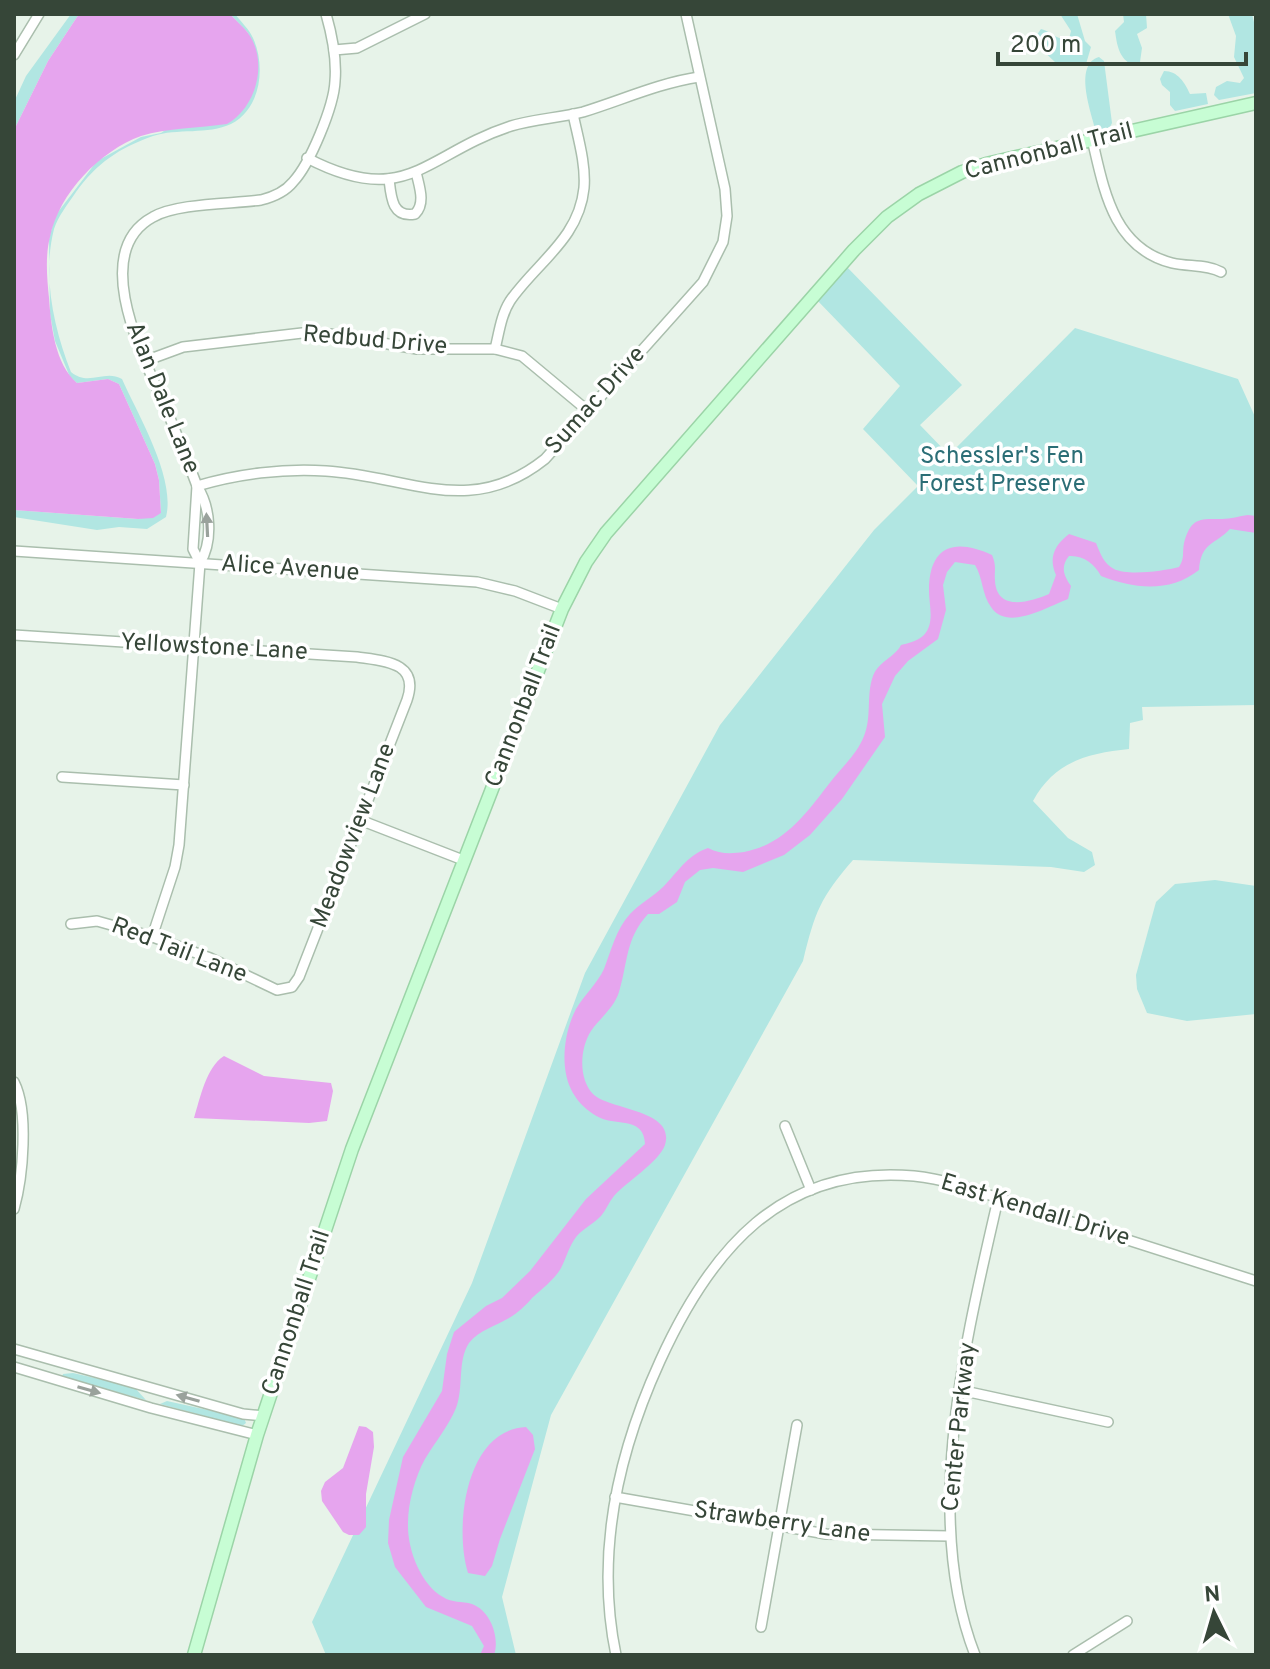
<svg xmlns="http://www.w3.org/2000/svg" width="1270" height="1669" font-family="Overpass,sans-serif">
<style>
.green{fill:#b1e6e2}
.water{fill:#e6a5ee}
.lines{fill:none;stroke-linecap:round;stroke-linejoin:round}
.minor-casing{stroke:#aabead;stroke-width:12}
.secondary-casing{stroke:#9bd4a7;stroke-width:15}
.minor{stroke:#fff;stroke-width:9}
.secondary{stroke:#c7fdd4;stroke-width:12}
.oneway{fill:#9aa29c}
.labels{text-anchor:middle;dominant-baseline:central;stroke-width:7;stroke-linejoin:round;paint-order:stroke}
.street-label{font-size:24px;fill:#364638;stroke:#fff}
.park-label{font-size:24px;fill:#2b6e76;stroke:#fff}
</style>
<rect width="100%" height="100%" fill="#e7f3e9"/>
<g class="green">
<polygon points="71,14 79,14 48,61 14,130 14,102 26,76"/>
<path d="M230,14H235C241,22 249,29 253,38C266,66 261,109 231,124C208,135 177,128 153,136C119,148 97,163 76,192C68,204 58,216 54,229C42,276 54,329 71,372C89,387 104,369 122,379C138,415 176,478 166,517L147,529L119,527L97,530L14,517V510L138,519L161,513L159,480L155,464L119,384L108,379L77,383L70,377L55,341L50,314L49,239L55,216L97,161L141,137L161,133L258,65L248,33Z"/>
<path d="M1060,14H1077L1085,41L1091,47L1086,64L1056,63L1037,45L1036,36L1041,29C1051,31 1059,42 1069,39L1071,31Z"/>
<path d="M1123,14H1146L1147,28L1137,34L1142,48L1140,62L1133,65C1119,59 1117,45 1115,31L1124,22Z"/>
<polygon points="1228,14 1252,14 1256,30 1256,93 1219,100 1214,95 1216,87 1227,81 1240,83 1244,78 1234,57 1236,36"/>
<path d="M1099,57L1104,61L1112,123L1110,127L1100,131L1095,128C1090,109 1074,64 1099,57Z"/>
<path d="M1164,71C1178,71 1185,83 1190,94L1206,93L1208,104L1175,111L1170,105V92L1162,85L1160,79Z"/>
<path d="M845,265L962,385L920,425L949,455L1075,328L1238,379L1256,419V705L1142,707L1143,720L1130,723L1129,749C1088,753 1054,762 1033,801L1068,838L1092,852L1095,865L1084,872L1051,867L853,860C820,898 815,912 803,961L551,1415L502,1597L516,1655H326L312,1622L472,1283L585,973L720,725L874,530L918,486L863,429L900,386L815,298Z"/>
<polygon points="1215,880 1256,886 1256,1014 1187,1021 1147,1013 1137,989 1136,975 1156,902 1175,884"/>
<polygon points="73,1373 134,1387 146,1400 62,1377 63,1374"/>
<polygon points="167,1401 244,1418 246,1423 242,1426 160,1404"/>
</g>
<g class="water">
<path d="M79,14H230C235,20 243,26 248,33C269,62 256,108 227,124C199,128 167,128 141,136C100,151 59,193 50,237C45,256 47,278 49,298C51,326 55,364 77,383L108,379L119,384L155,464L159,480L161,513L153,518L138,519L14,510V130L48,61Z"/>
<path d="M1248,515L1256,516V533L1230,529C1215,545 1201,542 1199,570C1170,593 1134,589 1101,576C1095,564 1083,555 1069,556C1060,567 1064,576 1071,586L1068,599C1049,606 1007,632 991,607C982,595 983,578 975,565L955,562L947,572L943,585L946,610L938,639L908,661L895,676L882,704L885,737L842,799L810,835L784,855L743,872L713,868L700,870L685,882L677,902L659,914H648C625,939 628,963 619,992C614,1008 600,1018 591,1031C580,1048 578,1078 593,1094C608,1110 676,1109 665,1145C659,1162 626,1182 614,1196C609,1202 606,1210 601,1216C592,1225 580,1230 574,1240C568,1249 566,1259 561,1268C555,1279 542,1289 532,1298C526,1305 518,1313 509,1318C496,1326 479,1330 469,1343C457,1361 464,1388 456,1408C448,1427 435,1442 425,1459C415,1477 408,1503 408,1523C407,1548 420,1584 443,1597C452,1603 462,1601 472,1604C491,1611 500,1638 494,1655H480L484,1646L472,1626L426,1607L395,1567L388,1543L389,1520L403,1457L442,1391L447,1354L454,1332L486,1306L502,1298L530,1271L586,1199L645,1144C644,1118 620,1125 603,1119C584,1111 570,1095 566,1074C562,1054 566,1028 576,1009C584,995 597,984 604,969C611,951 616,929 630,914C639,904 653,897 663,887C678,872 687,855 708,848C720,854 730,854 744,852C786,844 807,812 832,780C843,766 857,754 864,736C872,717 866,695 873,676C879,661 895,657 901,645C909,643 918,641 924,635C935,623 929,605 929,591C929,545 955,538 992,555C997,567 994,570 995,581C997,612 1030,602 1049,594L1056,575C1048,557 1055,545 1069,534L1096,543C1100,553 1104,564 1114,569C1128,576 1164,571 1179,567C1185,558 1182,553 1184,543C1191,517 1200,519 1222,519C1231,519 1239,516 1248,515Z"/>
<path d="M224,1056L264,1076L331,1083L333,1091L327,1121L309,1123L194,1118C200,1099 206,1067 224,1056Z"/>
<polygon points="359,1426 366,1427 373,1432 374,1447 366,1494 366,1527 359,1535 349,1535 343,1532 322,1501 321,1491 325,1482 343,1468"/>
<path d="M526,1427L533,1435L535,1449L500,1539L492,1566L485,1576L468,1573C454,1528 465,1430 526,1427Z"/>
</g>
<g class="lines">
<g class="minor-casing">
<g id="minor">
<polyline points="334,50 357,48 425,14"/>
<polyline points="14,55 39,14"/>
<path d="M1092,139C1104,190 1113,248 1172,263C1189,267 1206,264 1221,272"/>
<path d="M307,158C407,210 425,154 511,126C534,119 559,118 583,112C622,100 659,83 699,77"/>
<path d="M389,179C391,197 392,218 415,214C426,203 419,186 416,172"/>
<path d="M495,349C499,333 501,315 510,301C536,263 579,239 584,188C586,164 578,138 573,114"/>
<polyline points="145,361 183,347 302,333 330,334 417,349 495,349 522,356 588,411"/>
<path d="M197,486C237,474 284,468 326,471C409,476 470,519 545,459L703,282L723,242L727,216L725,189L686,14"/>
<polyline points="197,486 193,549 200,563"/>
<polyline points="14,551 477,582 515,591 562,609"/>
<path d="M14,635L357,657C384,661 420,662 407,700L299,977L292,987L277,990L210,958L150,936L97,921L71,924"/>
<polyline points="62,777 184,785"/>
<polyline points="360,820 463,860"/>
<path d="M152,937L175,867L179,845L200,563C213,541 211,508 197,486C187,459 176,433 165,406C144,359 88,252 153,217C177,203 232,204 261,200C273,197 285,192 293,182C310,164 334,106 335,81C337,58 332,35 326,14"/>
<path d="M14,1082C29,1111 23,1177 14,1209"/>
<polyline points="785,1126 811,1190"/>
<polyline points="14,1349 243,1414 264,1416"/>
<polyline points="14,1367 151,1408 257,1435"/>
<polyline points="960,1390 1108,1422"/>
<polyline points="615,1497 826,1534 950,1536"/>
<polyline points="761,1627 797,1425"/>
<path d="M616,1655C595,1554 618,1453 660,1361C710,1251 781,1164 914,1176C955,1180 992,1197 1031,1209C1106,1233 1181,1257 1256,1281"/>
<path d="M975,1655C921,1516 966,1339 998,1199"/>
<polyline points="1073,1655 1127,1621"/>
</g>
</g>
<g class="secondary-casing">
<polyline id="secondary" points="194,1655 257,1435 352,1149 562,609 586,562 606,533 854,250 887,217 919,194 962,172 986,164 1256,103"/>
</g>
<use href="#minor" class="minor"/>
<use href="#secondary" class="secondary"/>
</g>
<defs><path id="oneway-solid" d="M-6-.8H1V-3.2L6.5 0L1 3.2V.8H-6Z" transform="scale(2)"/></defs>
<g class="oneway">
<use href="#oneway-solid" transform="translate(207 525) rotate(-93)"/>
<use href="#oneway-solid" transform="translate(89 1390) rotate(16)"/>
<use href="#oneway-solid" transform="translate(188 1398) rotate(-164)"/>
</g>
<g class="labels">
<g class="street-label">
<text transform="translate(1049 152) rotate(-14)">Cannonball Trail</text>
<text transform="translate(375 341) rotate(5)">Redbud Drive</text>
<text transform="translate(162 398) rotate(68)">Alan Dale Lane</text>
<text transform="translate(596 401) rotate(-48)">Sumac Drive</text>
<text transform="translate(290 569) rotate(4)">Alice Avenue</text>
<text transform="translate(214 648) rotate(3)">Yellowstone Lane</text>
<text transform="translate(524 706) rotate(-69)">Cannonball Trail</text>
<text transform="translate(354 836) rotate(-69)">Meadowview Lane</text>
<text transform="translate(179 951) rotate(21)">Red Tail Lane</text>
<text transform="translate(1035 1211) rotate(17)">East Kendall Drive</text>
<text transform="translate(297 1313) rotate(-72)">Cannonball Trail</text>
<text transform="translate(960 1427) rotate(-84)">Center Parkway</text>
<text transform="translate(782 1523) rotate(8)">Strawberry Lane</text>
</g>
<g class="park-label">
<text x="1002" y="457">Schessler's Fen<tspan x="1002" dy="28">Forest Preserve</tspan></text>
</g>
</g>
<rect width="1270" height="1669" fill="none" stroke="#364638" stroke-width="32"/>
<g transform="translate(1214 1613) rotate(355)" stroke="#ffffff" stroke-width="6" paint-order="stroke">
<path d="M0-6L14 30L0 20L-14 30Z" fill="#364638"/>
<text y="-12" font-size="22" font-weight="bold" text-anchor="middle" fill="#364638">N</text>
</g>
<path d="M998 52v12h248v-12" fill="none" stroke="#364638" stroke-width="4"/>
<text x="1010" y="52" font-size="24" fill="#364638" stroke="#ffffff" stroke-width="6" paint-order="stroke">200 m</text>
</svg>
